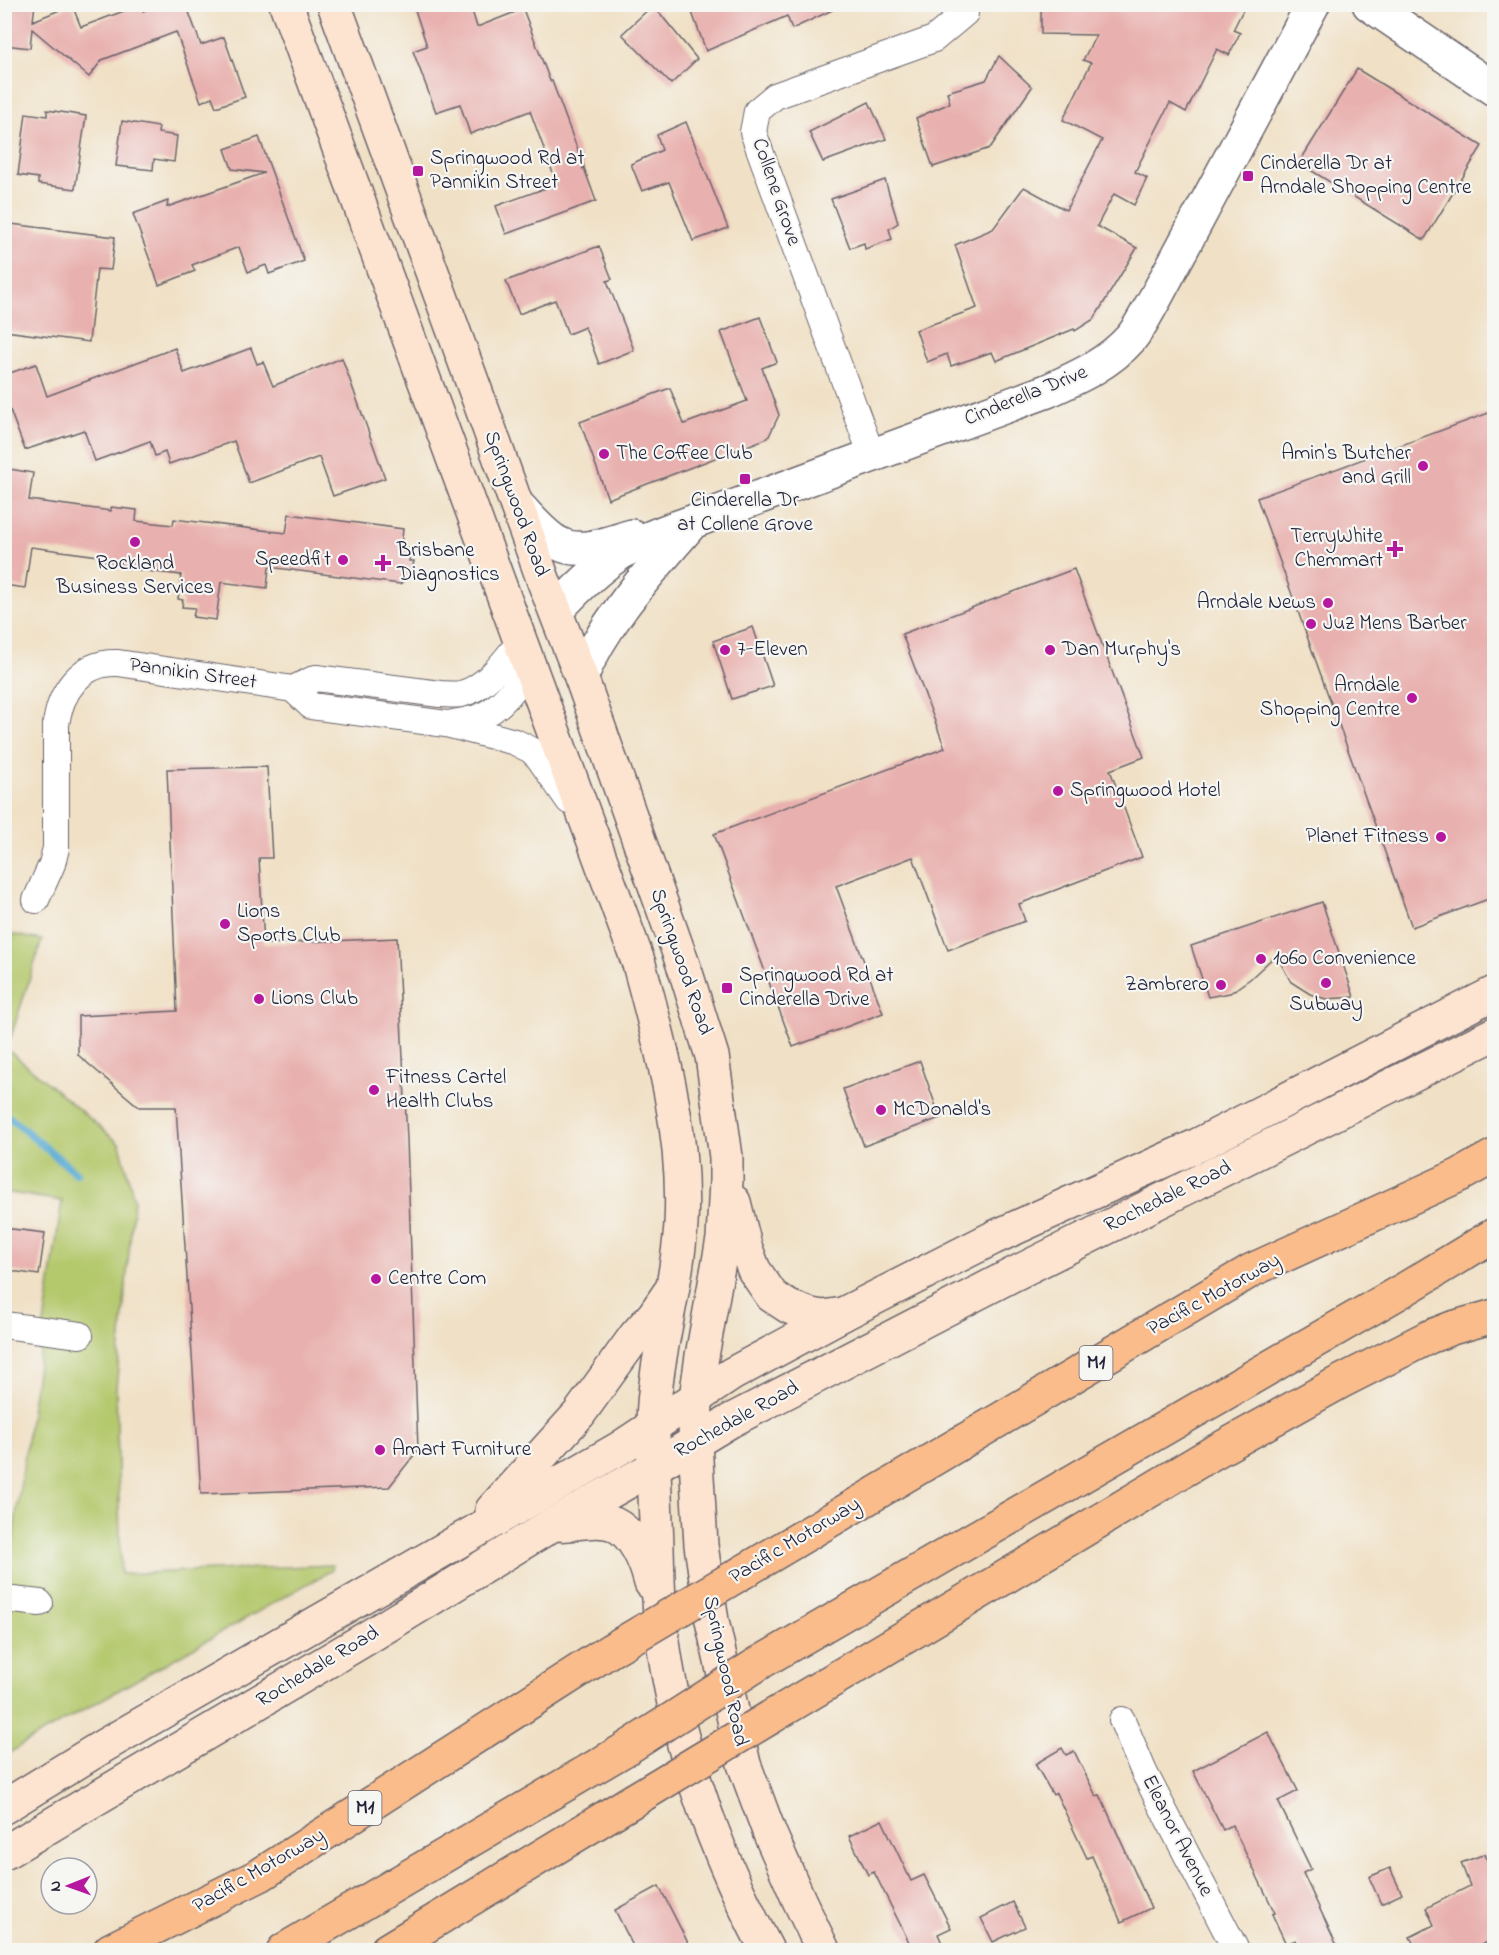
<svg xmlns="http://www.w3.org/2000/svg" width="1499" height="1955" font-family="'Indie Flower',sans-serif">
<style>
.green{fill:#b4c86c;stroke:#6b7554;stroke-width:1.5}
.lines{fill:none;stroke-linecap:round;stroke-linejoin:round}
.stream{stroke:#55a9d1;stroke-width:8}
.building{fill:#e8b0ae}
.minor-casing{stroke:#6a646b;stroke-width:28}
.tertiary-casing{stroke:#6a646b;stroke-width:36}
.secondary-casing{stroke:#6a646b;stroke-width:36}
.motorway-casing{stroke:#6a646b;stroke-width:36}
.minor{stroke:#fff;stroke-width:26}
.tertiary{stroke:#fff;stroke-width:33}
.secondary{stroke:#fde4d1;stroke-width:33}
.motorway{stroke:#fabc8b;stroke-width:33}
.motorway-bridge-casing{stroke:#6a646b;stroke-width:36;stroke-linecap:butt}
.motorway-bridge{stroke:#fabc8b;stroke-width:33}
.poi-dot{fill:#b5179e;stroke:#f6f6f2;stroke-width:2}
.labels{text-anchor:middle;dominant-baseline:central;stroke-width:4.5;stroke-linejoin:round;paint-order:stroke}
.shield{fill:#f6f6f2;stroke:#626272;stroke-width:1.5}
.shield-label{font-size:20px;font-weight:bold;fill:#22223b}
.poi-label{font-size:21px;fill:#22223b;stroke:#f6f6f2;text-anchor:start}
.street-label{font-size:21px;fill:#22223b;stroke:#f6f6f2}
</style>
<rect width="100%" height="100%" fill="#f6f6f2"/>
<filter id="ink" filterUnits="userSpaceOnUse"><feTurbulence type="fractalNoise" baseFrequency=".0167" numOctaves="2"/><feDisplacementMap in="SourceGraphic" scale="12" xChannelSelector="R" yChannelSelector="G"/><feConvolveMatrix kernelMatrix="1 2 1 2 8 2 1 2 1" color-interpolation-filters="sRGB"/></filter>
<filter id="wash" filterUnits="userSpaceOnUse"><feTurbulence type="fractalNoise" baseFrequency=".008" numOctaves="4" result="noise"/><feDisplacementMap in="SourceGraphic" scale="24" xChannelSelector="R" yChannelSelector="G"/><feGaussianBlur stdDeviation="1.35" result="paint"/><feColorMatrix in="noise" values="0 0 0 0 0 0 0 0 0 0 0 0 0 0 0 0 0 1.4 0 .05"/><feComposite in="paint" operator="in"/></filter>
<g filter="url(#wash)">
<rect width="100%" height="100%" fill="#f0e0c5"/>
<polygon class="green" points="5,933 42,940 7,1049 120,1144 134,1199 116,1389 121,1574 333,1565 332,1570 23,1744 5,1756 5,1591 62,1201 5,1192"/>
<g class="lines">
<polyline class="stream" points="4,1113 76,1173"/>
</g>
<g id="blocks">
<g class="building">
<polygon points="4,4 35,4 33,21 72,5 81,27 140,5 143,11 161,4 186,4 201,45 224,37 245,97 216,107 212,97 201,102 176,32 102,60 89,77 32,29 30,48 4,45"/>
<polygon points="413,4 470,4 477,27 523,9 550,81 552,81 584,167 582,169 584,168 596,201 506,234 496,206 557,184 530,111 470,134 460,104 436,112 413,51 427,46"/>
<polygon points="689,4 845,4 792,29 787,16 706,51"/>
<polygon points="1041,4 1246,4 1233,30 1240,33 1229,55 1217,49 1186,112 1170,103 1135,172 1147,178 1134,205 1114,194 1097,226 1137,248 1094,319 1075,331 1074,329 996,361 992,352 951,366 947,354 927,362 916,330 977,308 955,245 993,229 1024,187 1066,210 1102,140 1063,120 1091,63 1083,60 1096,35 1041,34"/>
<polygon points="653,5 697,59 671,84 622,34"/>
<polygon points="999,56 1032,87 990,148 933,167 916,118 950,103 947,92 986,80"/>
<polygon points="1357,69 1482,146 1424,240 1299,163"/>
<polygon points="869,102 886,139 823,162 809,132"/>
<polygon points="47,110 86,116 75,189 38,184 38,178 18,175 26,113 47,116"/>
<polygon points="122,121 159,127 158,133 177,136 174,162 154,159 153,170 116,166"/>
<polygon points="686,122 728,228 693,241 669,182 642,191 631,164 662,150 657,135"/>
<polygon points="259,137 304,261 269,274 266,265 248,272 239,247 192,265 195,271 159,285 133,214 168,201 167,207 264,173 232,169 225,149"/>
<polygon points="885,180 898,223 889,229 892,239 865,249 864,243 850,248 831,199"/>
<polygon points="11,224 115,237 111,270 97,269 89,342 5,331 5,273"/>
<polygon points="599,246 612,279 607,281 634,350 599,364 585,327 568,334 555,300 519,314 506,281"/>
<polygon points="760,317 777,362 762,368 779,415 768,438 608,499 580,422 670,388 684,424 747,401 721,332"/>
<polygon points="175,348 184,373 251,348 257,364 263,362 273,386 342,358 385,478 333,496 319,457 249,483 234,441 169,464 165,452 155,456 150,441 95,461 84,430 25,450 4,394 4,375 36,364 47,396"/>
<polygon points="1494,411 1494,897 1412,927 1257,498"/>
<polygon points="4,468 33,473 29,500 111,511 111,507 137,510 136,521 173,525 174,519 286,533 289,514 403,529 401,548 411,549 409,561 414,561 411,575 400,584 269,567 267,588 221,582 216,620 193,617 195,608 182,607 183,600 178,599 181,575 122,568 122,562 105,561 106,557 31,547 25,588 4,585"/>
<polygon points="1074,569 1144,757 1110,770 1142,857 1019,904 1025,921 948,950 913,857 836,886 883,1013 793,1047 714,834 945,748 902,634"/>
<polygon points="753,627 773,686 732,699 713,641"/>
<polygon points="267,767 272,858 259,858 264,944 397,938 407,1139 418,1450 389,1487 201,1494 176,1107 139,1107 78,1055 78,1016 177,1011 167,769"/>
<polygon points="1322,902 1354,997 1326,999 1310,994 1291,982 1276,955 1250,979 1230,993 1208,997 1191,946"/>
<polygon points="920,1061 940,1118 864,1146 843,1089"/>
<polygon points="4,1228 45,1233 39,1275 4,1270"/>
<polygon points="1268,1732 1298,1791 1278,1801 1311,1869 1303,1873 1339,1950 1300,1950 1296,1940 1286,1944 1272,1914 1275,1913 1232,1825 1223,1830 1193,1771"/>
<polygon points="1062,1748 1066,1755 1074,1751 1096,1796 1100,1795 1151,1908 1121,1922 1092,1856 1087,1858 1056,1793 1053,1795 1035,1764"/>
<polygon points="882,1820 911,1881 924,1875 951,1928 938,1934 945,1950 913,1950 874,1872 868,1875 849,1836"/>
<polygon points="1485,1854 1494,1878 1494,1939 1481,1945 1483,1950 1417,1950 1410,1937 1434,1925 1426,1908 1470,1886 1461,1863"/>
<polygon points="1390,1868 1402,1894 1381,1904 1369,1877"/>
<polygon points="659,1886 688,1943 672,1950 635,1950 615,1910"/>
<polygon points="1013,1902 1025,1927 993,1942 981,1918"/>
</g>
</g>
</g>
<g filter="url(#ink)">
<use href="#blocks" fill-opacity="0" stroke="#6a646b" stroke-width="1.5"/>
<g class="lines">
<g class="minor-casing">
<g id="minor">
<polyline points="872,456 753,132 757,111 775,96 934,39 965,13"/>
<polyline points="293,689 311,706 446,724 515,742 531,750 539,758 569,801"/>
<path d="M448,724C457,722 467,721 477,718C499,710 521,685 528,662"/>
<path d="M36,900L52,864L56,848V725C60,692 81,661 118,663L293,689L316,678L440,694C448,694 457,696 464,693C488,686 505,659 521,641"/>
<polyline points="4,1325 80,1335"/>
<polyline points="4,1599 40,1603"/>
<polyline points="1122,1720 1144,1772 1236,1950"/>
</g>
</g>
<g class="tertiary-casing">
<g id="tertiary">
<polyline points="1369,4 1494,89"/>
<path d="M517,505C530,518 543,535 558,543C580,556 610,542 632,536"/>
<path d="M556,611C577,588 600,565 627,549C647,537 670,530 692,522L1047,391C1078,377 1108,364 1131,338C1141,326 1148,310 1156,297L1313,4"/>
<path d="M581,677C605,620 649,573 689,526"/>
</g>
</g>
<g class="secondary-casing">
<g id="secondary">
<path d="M286,4L639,964C662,1049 686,1135 681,1224C677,1292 654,1357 653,1425C653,1458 655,1490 656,1522C658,1559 657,1597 662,1634C676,1745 714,1851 767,1950"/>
<polyline points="334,4 484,414 544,582 581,677 686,973 712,1056 726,1157 726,1181 723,1239 702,1356 696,1398 695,1443 701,1545 712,1621 744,1764 770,1834 799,1900 823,1950"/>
<polyline points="734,1202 745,1246 754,1270 772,1296 789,1307 811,1315 823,1317 843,1314"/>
<polyline points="492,1510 579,1414 636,1335 654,1315 669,1293"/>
<path d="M558,1524C567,1526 576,1522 586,1522C594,1521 606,1521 614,1524C635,1534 646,1563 651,1583"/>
<polyline points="4,1807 105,1745 620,1448 732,1374 845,1313 993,1238 1196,1146 1494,993"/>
<polyline points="4,1853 360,1642 555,1523 654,1467 730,1421 1010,1276 1494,1034"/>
</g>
</g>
<g class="motorway-casing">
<g id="motorway">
<polyline points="743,1572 1252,1270 1460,1175 1494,1156"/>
<polyline points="761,1662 1410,1286 1494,1235"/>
<polyline points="771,1717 1211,1454 1340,1382 1429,1337 1452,1328 1494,1316"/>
<polyline points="110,1950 260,1875 611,1650"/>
<polyline points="284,1950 624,1750"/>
<polyline points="387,1950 634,1800"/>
</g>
</g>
<use href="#minor" class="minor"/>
<use href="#tertiary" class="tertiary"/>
<use href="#secondary" class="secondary"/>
<use href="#motorway" class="motorway"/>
<g class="motorway-bridge-casing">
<g id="motorway-bridge">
<polyline points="611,1650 743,1572"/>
<polyline points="624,1750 761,1662"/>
<polyline points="634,1800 771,1717"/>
</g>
</g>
<use href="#motorway-bridge" class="motorway-bridge"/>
</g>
</g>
<g class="poi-dot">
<rect x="412" y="165" width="12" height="12" rx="3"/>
<rect x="1242" y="170" width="12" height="12" rx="3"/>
<circle cx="604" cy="454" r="6"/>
<circle cx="1423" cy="466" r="6"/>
<rect x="739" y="473" width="12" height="12" rx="3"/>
<circle cx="135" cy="542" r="6"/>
<path d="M1392 540h6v6h6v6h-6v6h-6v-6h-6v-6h6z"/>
<circle cx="343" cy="560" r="6"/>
<path d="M380 554h6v6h6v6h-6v6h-6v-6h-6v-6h6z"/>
<circle cx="1328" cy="603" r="6"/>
<circle cx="1311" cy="624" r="6"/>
<circle cx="725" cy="650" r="6"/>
<circle cx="1050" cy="650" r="6"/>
<circle cx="1412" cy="698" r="6"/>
<circle cx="1058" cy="791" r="6"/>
<circle cx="1441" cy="837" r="6"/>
<circle cx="225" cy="924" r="6"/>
<circle cx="1261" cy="959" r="6"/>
<circle cx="1326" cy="983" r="6"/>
<circle cx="1221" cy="985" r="6"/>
<rect x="721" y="982" width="12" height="12" rx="3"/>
<circle cx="259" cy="999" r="6"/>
<circle cx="374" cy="1090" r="6"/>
<circle cx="881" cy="1110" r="6"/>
<circle cx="376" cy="1279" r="6"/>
<circle cx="380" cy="1450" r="6"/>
</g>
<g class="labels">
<g class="shield">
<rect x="1079.5" y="1346" width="33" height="34" rx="4.5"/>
<rect x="348.5" y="1791" width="33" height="34" rx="4.5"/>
</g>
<g class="shield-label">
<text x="1096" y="1363">M1</text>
<text x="365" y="1808">M1</text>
</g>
<g class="poi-label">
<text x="430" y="159">Springwood Rd at<tspan x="430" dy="24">Pannikin Street</tspan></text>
<text x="1260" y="164">Cinderella Dr at<tspan x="1260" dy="24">Arndale Shopping Centre</tspan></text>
<text x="616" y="454">The Coffee Club</text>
<text x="1411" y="454" text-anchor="end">Amin's Butcher<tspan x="1411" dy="24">and Grill</tspan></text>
<text x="745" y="501" text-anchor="middle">Cinderella Dr<tspan x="745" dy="24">at Collene Grove</tspan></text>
<text x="1383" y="537" text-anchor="end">TerryWhite<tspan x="1383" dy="24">Chemmart</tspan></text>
<text x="397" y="551">Brisbane<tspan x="397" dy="24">Diagnostics</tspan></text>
<text x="331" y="560" text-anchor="end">Speedfit</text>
<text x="135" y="564" text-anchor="middle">Rockland<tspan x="135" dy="24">Business Services</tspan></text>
<text x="1316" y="603" text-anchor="end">Arndale News</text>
<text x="1323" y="624">Juz Mens Barber</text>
<text x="737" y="650">7-Eleven</text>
<text x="1062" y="650">Dan Murphy's</text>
<text x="1400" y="686" text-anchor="end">Arndale<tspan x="1400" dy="24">Shopping Centre</tspan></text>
<text x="1070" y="791">Springwood Hotel</text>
<text x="1429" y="837" text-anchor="end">Planet Fitness</text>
<text x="237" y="912">Lions<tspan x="237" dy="24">Sports Club</tspan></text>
<text x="1273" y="959">1060 Convenience</text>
<text x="739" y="976">Springwood Rd at<tspan x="739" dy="24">Cinderella Drive</tspan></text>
<text x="1209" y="985" text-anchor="end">Zambrero</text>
<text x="271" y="999">Lions Club</text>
<text x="1326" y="1005" text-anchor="middle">Subway</text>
<text x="386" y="1078">Fitness Cartel<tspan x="386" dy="24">Health Clubs</tspan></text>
<text x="893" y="1110">McDonald's</text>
<text x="388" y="1279">Centre Com</text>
<text x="392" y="1450">Amart Furniture</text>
</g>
<g class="street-label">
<text transform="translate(776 192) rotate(71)">Collene Grove</text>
<text transform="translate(1026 396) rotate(-22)">Cinderella Drive</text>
<text transform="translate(516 504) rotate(70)">Springwood Road</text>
<text transform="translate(193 674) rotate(8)">Pannikin Street</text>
<text transform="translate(681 962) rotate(71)">Springwood Road</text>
<text transform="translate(1168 1197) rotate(-26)">Rochedale Road</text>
<text transform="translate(1214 1295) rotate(-29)">Pacific Motorway</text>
<text transform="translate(737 1420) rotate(-29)">Rochedale Road</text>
<text transform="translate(795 1541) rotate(-31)">Pacific Motorway</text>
<text transform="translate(318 1667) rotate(-31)">Rochedale Road</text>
<text transform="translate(725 1671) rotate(78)">Springwood Road</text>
<text transform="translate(1177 1836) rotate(63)">Eleanor Avenue</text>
<text transform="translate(259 1871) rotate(-30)">Pacific Motorway</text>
</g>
</g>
<rect width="1499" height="1955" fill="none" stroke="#f6f6f2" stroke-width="24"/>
<g transform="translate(69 1886) rotate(269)"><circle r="28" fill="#f6f6f2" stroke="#a1a1a9" stroke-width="1.5"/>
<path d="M0-4.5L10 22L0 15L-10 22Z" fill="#b5179e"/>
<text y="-9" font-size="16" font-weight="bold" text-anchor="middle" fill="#22223b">N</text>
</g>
</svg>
